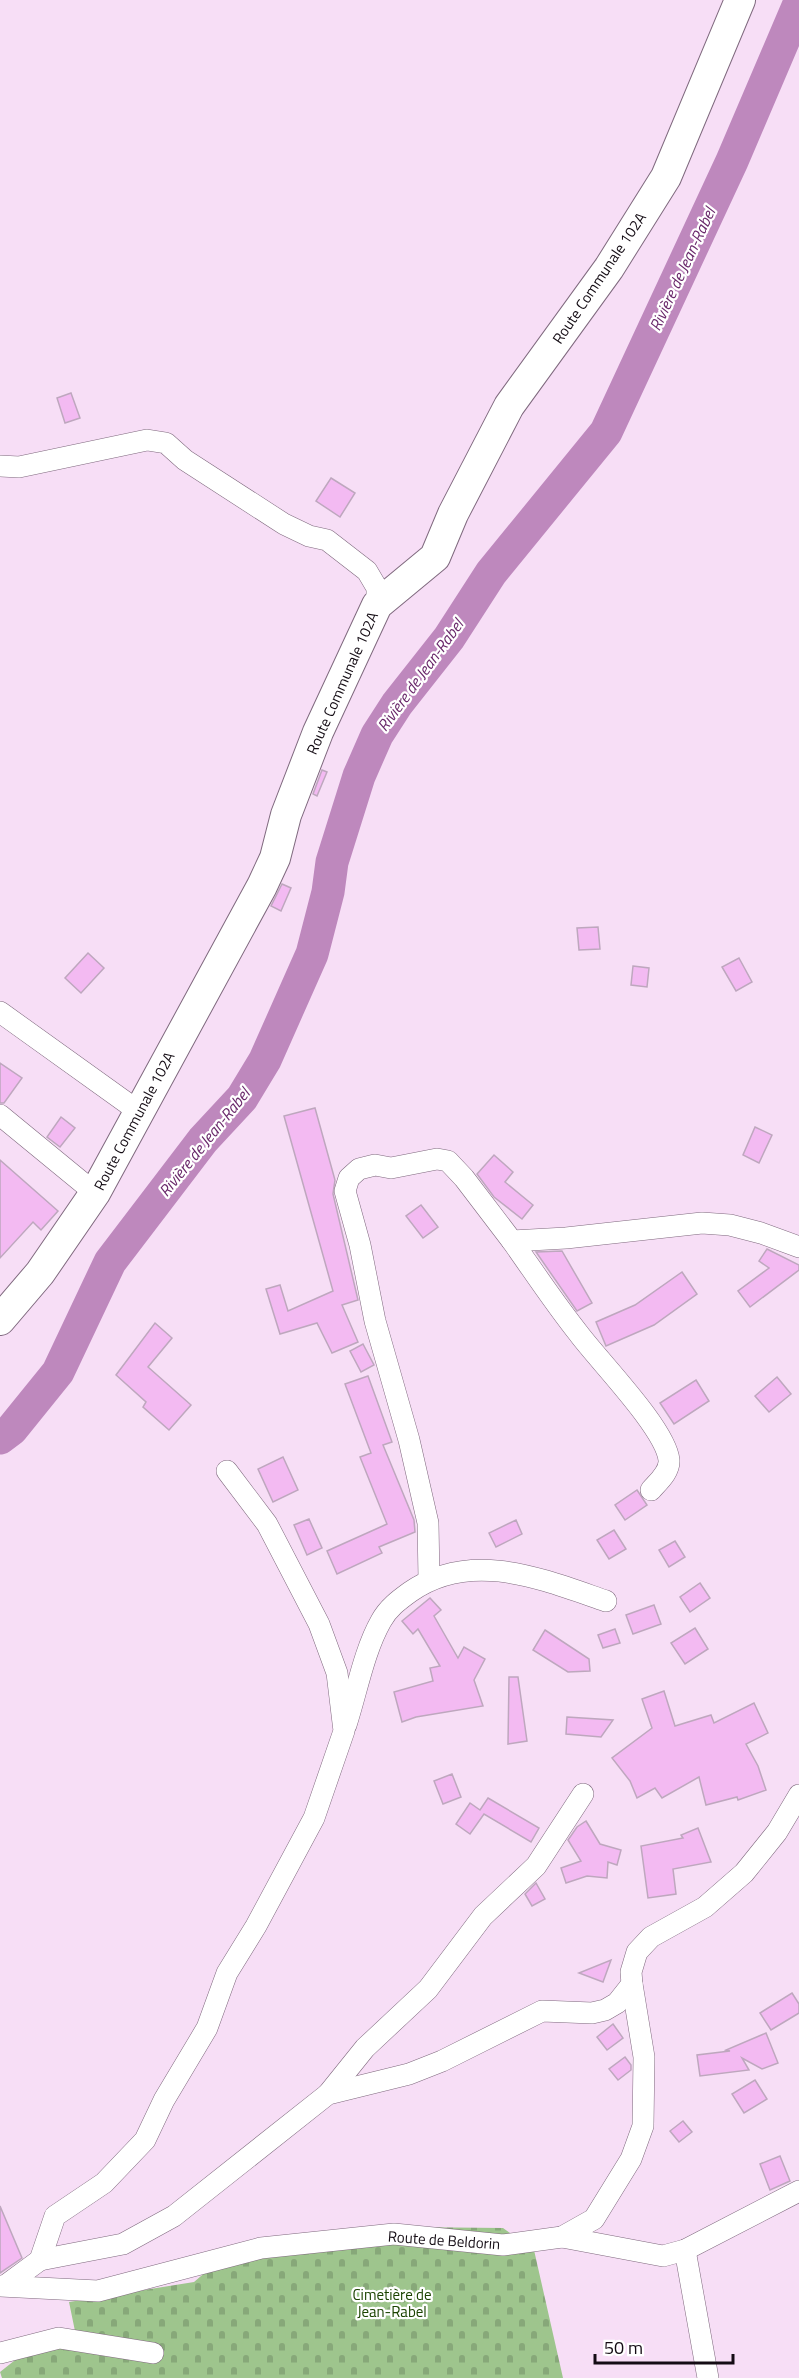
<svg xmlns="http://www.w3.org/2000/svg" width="799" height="2378" font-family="'Titillium Web',sans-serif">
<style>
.cemetery{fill:url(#cemetery-stones)}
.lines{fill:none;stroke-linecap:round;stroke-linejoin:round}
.river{stroke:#be88bd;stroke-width:33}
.building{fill:#f3baf2;stroke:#bea7be;stroke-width:1.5}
.street-casing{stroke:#7f697e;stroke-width:22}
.secondary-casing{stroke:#7f697e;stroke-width:32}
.street{stroke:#fff;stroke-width:21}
.secondary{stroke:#fff;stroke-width:30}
.labels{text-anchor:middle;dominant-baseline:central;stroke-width:4.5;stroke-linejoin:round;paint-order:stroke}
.street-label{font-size:15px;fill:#140c14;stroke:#fff}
.park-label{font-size:15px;fill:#1b4300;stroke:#fff}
.water-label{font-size:16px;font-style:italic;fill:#69286a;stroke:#fff}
</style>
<defs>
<pattern id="cemetery-stones" width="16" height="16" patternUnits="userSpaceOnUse" patternTransform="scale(1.5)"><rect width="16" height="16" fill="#9ec58d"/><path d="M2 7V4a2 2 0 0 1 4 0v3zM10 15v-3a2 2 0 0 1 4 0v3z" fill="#87a879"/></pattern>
</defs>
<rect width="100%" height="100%" fill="#f7def6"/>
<polygon class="cemetery" points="405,2227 503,2228 534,2250 563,2378 2,2378 0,2372 29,2349 76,2336 69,2302 194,2282 222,2258"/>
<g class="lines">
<polyline class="river" points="0,1438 12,1429 58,1372 110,1262 203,1140 242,1098 265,1060 312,954 328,892 332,862 359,776 377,735 397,704 449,638 491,573 606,432 732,161 799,4"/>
</g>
<g class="building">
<polygon points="71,393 80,418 65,423 57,398"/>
<polygon points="331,478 355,493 340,517 316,501"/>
<polygon points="322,770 327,772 317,796 313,794"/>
<polygon points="282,884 291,888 281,911 271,906"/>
<polygon points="598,927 600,949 579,950 577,928"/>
<polygon points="88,953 104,968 81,993 65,978"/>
<polygon points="739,958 752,982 736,991 722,967"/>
<polygon points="633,966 649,968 647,987 631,985"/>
<polygon points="0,1063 22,1078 4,1103 0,1103"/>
<polygon points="315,1108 335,1180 333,1194 358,1300 342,1305 358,1342 332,1353 317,1323 280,1334 266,1289 280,1285 288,1311 333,1291 284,1116"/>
<polygon points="61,1117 75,1128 60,1147 47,1137"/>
<polygon points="755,1127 772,1135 759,1163 743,1155"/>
<polygon points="494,1155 513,1172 505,1182 533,1205 522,1219 494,1197 477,1174"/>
<polygon points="0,1160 58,1211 41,1230 33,1222 0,1258"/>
<polygon points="421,1205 438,1227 423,1238 406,1216"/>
<polygon points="767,1249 799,1265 799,1270 750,1307 738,1291 769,1268 759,1261"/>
<polygon points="562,1251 592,1303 577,1311 536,1252"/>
<polygon points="682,1272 697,1294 654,1325 606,1346 596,1322 635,1305"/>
<polygon points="155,1323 172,1338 148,1367 191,1405 169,1430 143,1407 146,1402 116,1375"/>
<polygon points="363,1344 374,1365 361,1372 350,1351"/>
<polygon points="368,1376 392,1442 383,1445 414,1520 415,1532 379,1547 382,1553 337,1574 327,1551 387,1524 360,1457 371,1453 345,1384"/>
<polygon points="777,1377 791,1394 769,1412 755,1396"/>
<polygon points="696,1380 709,1401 674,1424 660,1403"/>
<polygon points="283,1457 298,1490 273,1502 258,1469"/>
<polygon points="637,1490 647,1505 625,1520 615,1505"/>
<polygon points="309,1519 322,1548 307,1555 294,1525"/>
<polygon points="516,1520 522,1534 496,1547 489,1533"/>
<polygon points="614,1530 626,1549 609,1559 597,1540"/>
<polygon points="675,1541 685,1557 669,1567 659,1550"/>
<polygon points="700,1583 710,1598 690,1612 680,1597"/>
<polygon points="430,1598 441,1610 434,1616 458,1658 464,1647 485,1659 474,1680 483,1706 416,1717 402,1722 394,1692 433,1681 430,1668 440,1666 418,1629 413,1634 402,1621"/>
<polygon points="654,1605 661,1624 633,1634 626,1615"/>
<polygon points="695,1628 708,1649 685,1664 671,1643"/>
<polygon points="615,1629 620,1643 603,1648 598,1635"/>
<polygon points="545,1630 589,1659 590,1671 568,1672 533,1650"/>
<polygon points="509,1677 518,1677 527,1741 508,1744"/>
<polygon points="664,1691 675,1726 711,1715 714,1723 754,1703 768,1733 746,1744 758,1766 766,1790 738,1800 737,1797 706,1805 699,1777 662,1798 655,1788 637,1798 630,1781 612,1758 652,1728 642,1699"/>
<polygon points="567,1717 613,1720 601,1737 566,1734"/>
<polygon points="452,1774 461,1797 443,1804 434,1781"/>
<polygon points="488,1798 539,1828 531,1842 484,1814 470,1834 456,1824 470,1803 480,1810"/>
<polygon points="586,1821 600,1844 621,1850 617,1865 608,1862 607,1878 587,1876 566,1883 561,1868 581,1861 568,1840 577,1827"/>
<polygon points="698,1828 711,1862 673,1869 676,1894 648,1898 641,1846 683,1838 681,1835"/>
<polygon points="536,1883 545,1899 532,1906 525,1894"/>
<polygon points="611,1960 603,1982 579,1973"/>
<polygon points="792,1993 799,2004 799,2013 771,2030 760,2013"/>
<polygon points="613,2024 623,2038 607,2050 597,2037"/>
<polygon points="766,2033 778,2063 762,2069 742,2058 749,2070 700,2076 697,2055 730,2051 726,2050"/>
<polygon points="625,2057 631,2065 631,2070 618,2080 609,2069"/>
<polygon points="755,2080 767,2099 744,2113 732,2094"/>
<polygon points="683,2121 692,2132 679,2142 670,2131"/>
<polygon points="780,2156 790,2181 770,2190 760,2164"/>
<polygon points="0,2206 22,2258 0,2273"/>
</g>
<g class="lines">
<g class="street-casing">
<g id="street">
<polyline points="0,466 19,467 147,440 166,443 185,460 284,524 309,536 327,540 367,571 377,588 377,605"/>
<polyline points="0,1012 138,1111"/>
<polyline points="0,1115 95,1193"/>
<path d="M512,1241C534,1272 555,1304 579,1334C599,1361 666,1429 669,1460C670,1472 658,1482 651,1490"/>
<polyline points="429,1579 428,1523 409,1440 375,1321 360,1245 345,1191 349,1178 359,1169 375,1165 391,1168 437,1159 448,1161 464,1178 512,1241 566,1238 702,1223 730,1225 761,1233 799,1247"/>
<path d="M346,1725C357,1691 364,1651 381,1621C388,1608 399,1600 410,1592C471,1549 542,1579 606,1601"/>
<polyline points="328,2094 365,2048 428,1989 483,1916 536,1866 583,1794"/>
<polyline points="562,2237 663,2256 685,2250 799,2191"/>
<polyline points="685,2250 708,2378"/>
<polyline points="40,2260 123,2244 174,2216 328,2094 409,2074 442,2061 542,2011 592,2013 605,2010 617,2003 632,1984"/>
<polyline points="6,2285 40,2260 55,2216 104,2183 145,2140 164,2100 207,2028 227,1973 256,1926 314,1818 344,1731 337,1673 319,1624 267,1524 227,1471"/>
<polyline points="0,2286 98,2291 261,2248 394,2234 503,2245 562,2237 594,2219 631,2159 643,2126 644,2057 632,1984 631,1972 637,1952 651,1937 705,1907 744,1873 777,1832 799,1795"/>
<polyline points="0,2353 59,2338 153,2353"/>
</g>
</g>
<g class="secondary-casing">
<polyline id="secondary" points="0,1320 40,1273 95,1193 262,886 275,858 286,815 318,732 377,605 435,557 453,514 509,406 609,268 666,177 740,0"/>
</g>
<use href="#street" class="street"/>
<use href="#secondary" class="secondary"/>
</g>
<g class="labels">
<g class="street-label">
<text transform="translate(599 278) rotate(-56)">Route Communale 102A</text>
<text transform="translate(342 683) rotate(-66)">Route Communale 102A</text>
<text transform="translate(134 1121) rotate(-62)">Route Communale 102A</text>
<text transform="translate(444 2240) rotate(4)">Route de Beldorin</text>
</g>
<g class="park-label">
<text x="392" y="2294">Cimetière de<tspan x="392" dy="17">Jean-Rabel</tspan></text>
</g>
<g class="water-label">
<text transform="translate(682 269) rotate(-65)">Rivière de Jean-Rabel</text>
<text transform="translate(420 675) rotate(-54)">Rivière de Jean-Rabel</text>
<text transform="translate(204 1142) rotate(-51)">Rivière de Jean-Rabel</text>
</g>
</g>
<path d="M595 2354v9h138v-9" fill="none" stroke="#140c14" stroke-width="3"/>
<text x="604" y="2354" font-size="18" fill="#140c14" stroke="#ffffff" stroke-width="4.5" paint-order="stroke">50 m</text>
</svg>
